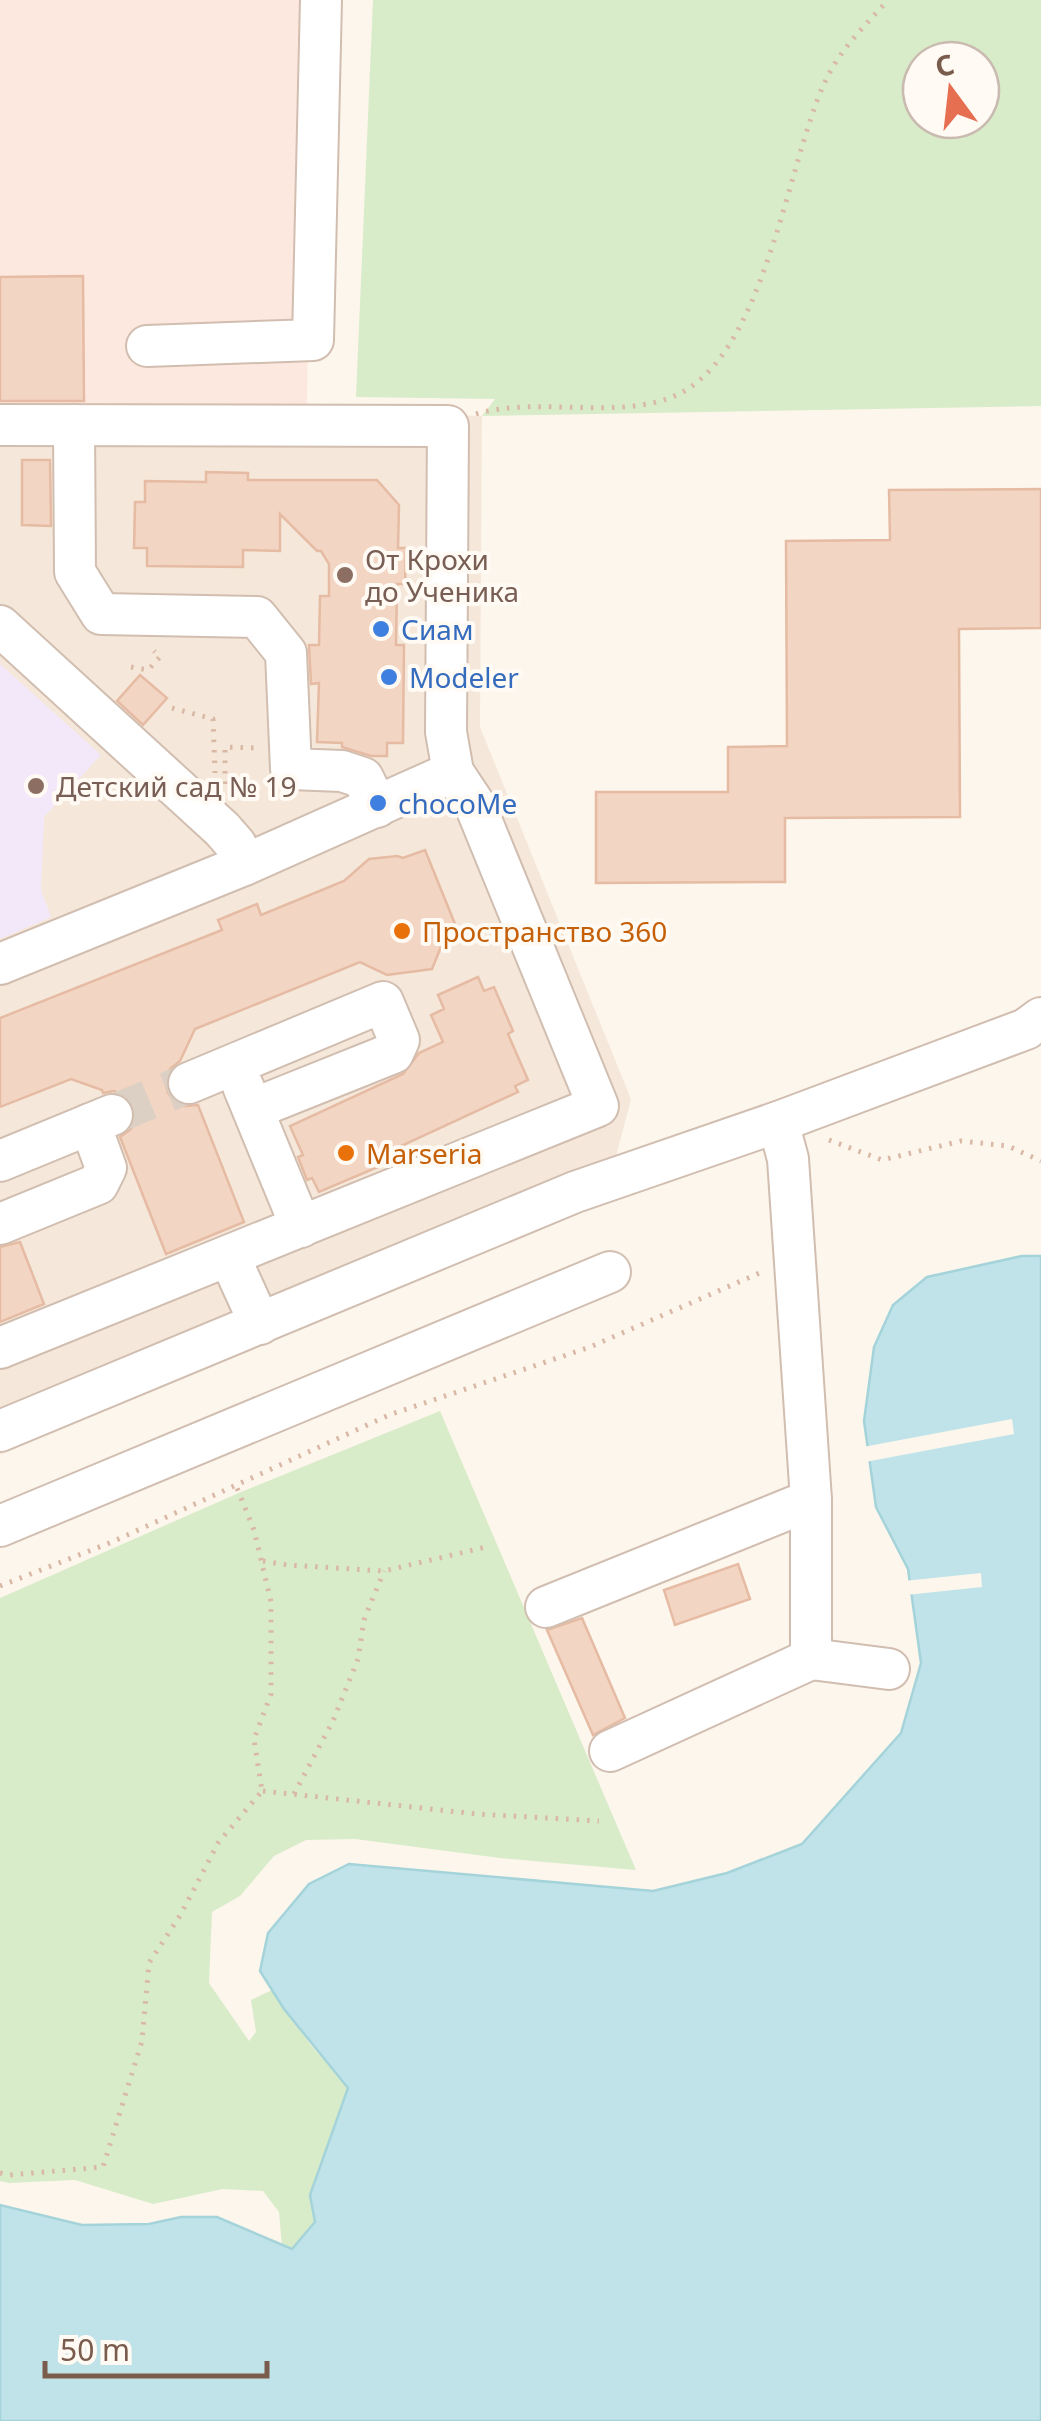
<svg xmlns="http://www.w3.org/2000/svg" width="1041" height="2421" font-family="'Noto Sans',sans-serif">
<style>
.residential{fill:#f5e8da}
.commercial{fill:#fde8e0}
.education{fill:#f3e8fa}
.green{fill:#d8ecc9;fill-rule:evenodd}
.water{fill:#bfe3e8;stroke:#a5d3da;stroke-width:2.5}
.pier{fill:#fdf6ec}
.building{fill:#f3d5c3;stroke:#e6bba3;stroke-width:2.5}
.lines{fill:none;stroke-linecap:round;stroke-linejoin:round}
.minor-tunnel{stroke:#dcd0c4;stroke-width:40;stroke-dasharray:40 20;stroke-linecap:butt}
.minor-casing{stroke:#d1beb0;stroke-width:44}
.path{stroke:#d9b8a5;stroke-width:5;stroke-dasharray:2.5 8;stroke-linecap:butt}
.minor{stroke:#fff;stroke-width:40}
.education-dot{fill:#8d6e63;stroke:#fffaf3;stroke-width:4}
.shop-dot{fill:#3f7fe0;stroke:#fffaf3;stroke-width:4}
.food-dot{fill:#e8710a;stroke:#fffaf3;stroke-width:4}
.labels{text-anchor:middle;dominant-baseline:central;stroke-width:8;stroke-linejoin:round;paint-order:stroke}
.education-label{font-size:28px;fill:#785e54;stroke:#fffaf3;text-anchor:start}
.shop-label{font-size:28px;fill:#366cbe;stroke:#fffaf3;text-anchor:start}
.food-label{font-size:28px;fill:#c56008;stroke:#fffaf3;text-anchor:start}
</style>
<rect width="100%" height="100%" fill="#fdf6ec"/>
<polygon class="residential" points="336,412 482,416 480,727 631,1099 604,1203 0,1455 0,416"/>
<polygon class="commercial" points="0,0 310,0 307,413 0,416"/>
<polygon class="education" points="0,664 101,755 44,817 41,890 51,917 0,939"/>
<g class="green">
<path d="M373,0H1041V406L482,416L495,399L356,397ZM921,60H981V120H921Z"/>
<polygon points="440,1411 636,1870 500,1858 355,1839 306,1840 274,1856 240,1896 212,1912 209,1983 249,2041 256,2032 251,2000 272,1990 310,2044 348,2088 310,2195 315,2222 292,2249 282,2246 279,2212 263,2191 223,2189 153,2204 75,2180 9,2183 0,2181 0,1598 241,1492"/>
</g>
<polygon class="water" points="1022,1256 1041,1256 1041,2421 0,2421 0,2205 82,2225 149,2224 181,2217 217,2217 292,2249 315,2222 310,2195 348,2088 284,2009 260,1971 268,1933 309,1884 349,1864 653,1891 727,1873 802,1844 901,1733 921,1663 908,1569 876,1507 864,1421 874,1347 893,1305 927,1277"/>
<g class="pier">
<polygon points="1012,1419 1014,1434 865,1462 863,1447"/>
<polygon points="981,1573 982,1587 906,1595 904,1581"/>
</g>
<g class="building">
<polygon points="83,276 84,401 0,401 0,277"/>
<polygon points="22,460 50,460 51,526 22,525"/>
<polygon points="206,472 248,473 248,480 377,480 399,505 398,548 406,548 405,584 397,584 396,645 404,645 403,743 387,743 387,756 371,756 342,747 342,743 317,742 319,683 311,684 309,645 319,645 320,596 329,596 329,564 321,551 317,551 280,514 280,551 243,550 243,567 147,566 147,548 134,548 135,502 145,502 145,481 206,482"/>
<polygon points="1041,489 1041,628 959,629 960,817 785,818 785,882 596,883 596,792 728,792 728,747 787,746 786,541 890,540 889,490"/>
<polygon points="140,675 167,698 143,725 117,701"/>
<polygon points="425,850 455,924 449,927 432,969 387,975 360,962 195,1029 180,1061 170,1069 165,1081 168,1093 174,1101 185,1106 198,1105 244,1222 166,1254 120,1137 131,1129 136,1117 133,1105 126,1096 114,1091 103,1093 102,1090 71,1079 0,1107 0,1018 222,930 218,920 257,904 261,915 344,881 369,859 397,856 403,858"/>
<polygon points="478,977 484,991 494,987 513,1031 508,1034 528,1080 515,1086 518,1092 388,1152 392,1161 319,1192 312,1178 307,1180 298,1157 303,1155 290,1126 403,1074 419,1053 443,1042 431,1015 444,1009 438,995"/>
<polygon points="20,1242 44,1304 0,1322 0,1247"/>
<polygon points="738,1564 750,1599 675,1625 664,1590"/>
<polygon points="582,1618 625,1718 593,1735 547,1630"/>
</g>
<g class="lines">
<polyline class="minor-tunnel" points="112,1115 189,1083"/>
<g class="minor-casing">
<g id="minor">
<polyline points="147,346 313,340 321,0"/>
<polyline points="0,425 448,426 446,732 453,772 475,805 598,1106 0,1348"/>
<polyline points="74,425 75,572 101,614 257,617 286,653 291,769 342,771 363,778 377,807"/>
<polyline points="0,626 222,829 236,845 244,865"/>
<polyline points="0,964 244,865 453,772"/>
<polyline points="189,1083 383,1002 399,1040 393,1053 253,1109"/>
<polyline points="243,1086 301,1227"/>
<polyline points="778,1122 788,1159 811,1500 811,1659"/>
<polyline points="0,1161 112,1115"/>
<polyline points="0,1224 98,1184 106,1168 90,1124"/>
<polyline points="229,1256 260,1324"/>
<polyline points="0,1431 575,1192 778,1122 1026,1029 1041,1018"/>
<polyline points="0,1526 610,1272"/>
<polyline points="546,1607 811,1500"/>
<polyline points="610,1751 811,1659 889,1669"/>
</g>
</g>
<g class="path">
<path d="M476,414C537,396 614,420 672,397C764,361 786,168 824,84C839,50 864,27 888,0"/>
<polyline points="131,667 148,670 160,657 154,651"/>
<polyline points="172,708 213,719 215,773"/>
<polyline points="225,784 225,747 257,748"/>
<polyline points="829,1140 882,1160 961,1141 1008,1146 1041,1161"/>
<polyline points="263,1561 288,1565 384,1571 486,1547"/>
<polyline points="0,1586 112,1542 389,1415 590,1347 764,1271"/>
<polyline points="263,1791 477,1814 599,1821"/>
<polyline points="294,1794 333,1721 358,1659 364,1620 384,1571"/>
<polyline points="0,2173 9,2175 103,2167 142,2041 149,1963 181,1914 218,1843 262,1791 254,1739 271,1694 271,1602 254,1530 235,1483"/>
</g>
<use href="#minor" class="minor"/>
</g>
<g class="education-dot">
<circle cx="345" cy="575" r="10"/>
<circle cx="36" cy="786" r="10"/>
</g>
<g class="shop-dot">
<circle cx="381" cy="629" r="10"/>
<circle cx="389" cy="677" r="10"/>
<circle cx="378" cy="803" r="10"/>
</g>
<g class="food-dot">
<circle cx="402" cy="931" r="10"/>
<circle cx="346" cy="1153" r="10"/>
</g>
<g class="labels">
<g class="education-label">
<text x="365" y="559">От Крохи<tspan x="365" dy="32">до Ученика</tspan></text>
<text x="56" y="786">Детский сад № 19</text>
</g>
<g class="shop-label">
<text x="401" y="629">Сиам</text>
<text x="409" y="677">Modeler</text>
<text x="398" y="803">chocoMe</text>
</g>
<g class="food-label">
<text x="422" y="931">Пространство 360</text>
<text x="366" y="1153">Marseria</text>
</g>
</g>
<g transform="translate(951 90) rotate(345)"><circle r="48" fill="#fffaf3" stroke="#cabbb1" stroke-width="2.5"/>
<path d="M0-8L18 38L0 25L-18 38Z" fill="#e76f51"/>
<text y="-15" font-size="28" font-weight="bold" text-anchor="middle" fill="#7a5c4d">С</text>
</g>
<path d="M45 2361v15h222v-15" fill="none" stroke="#7a5c4d" stroke-width="5"/>
<text x="60" y="2361" font-size="30" fill="#7a5c4d" stroke="#fffaf3" stroke-width="8" paint-order="stroke">50 m</text>
</svg>
